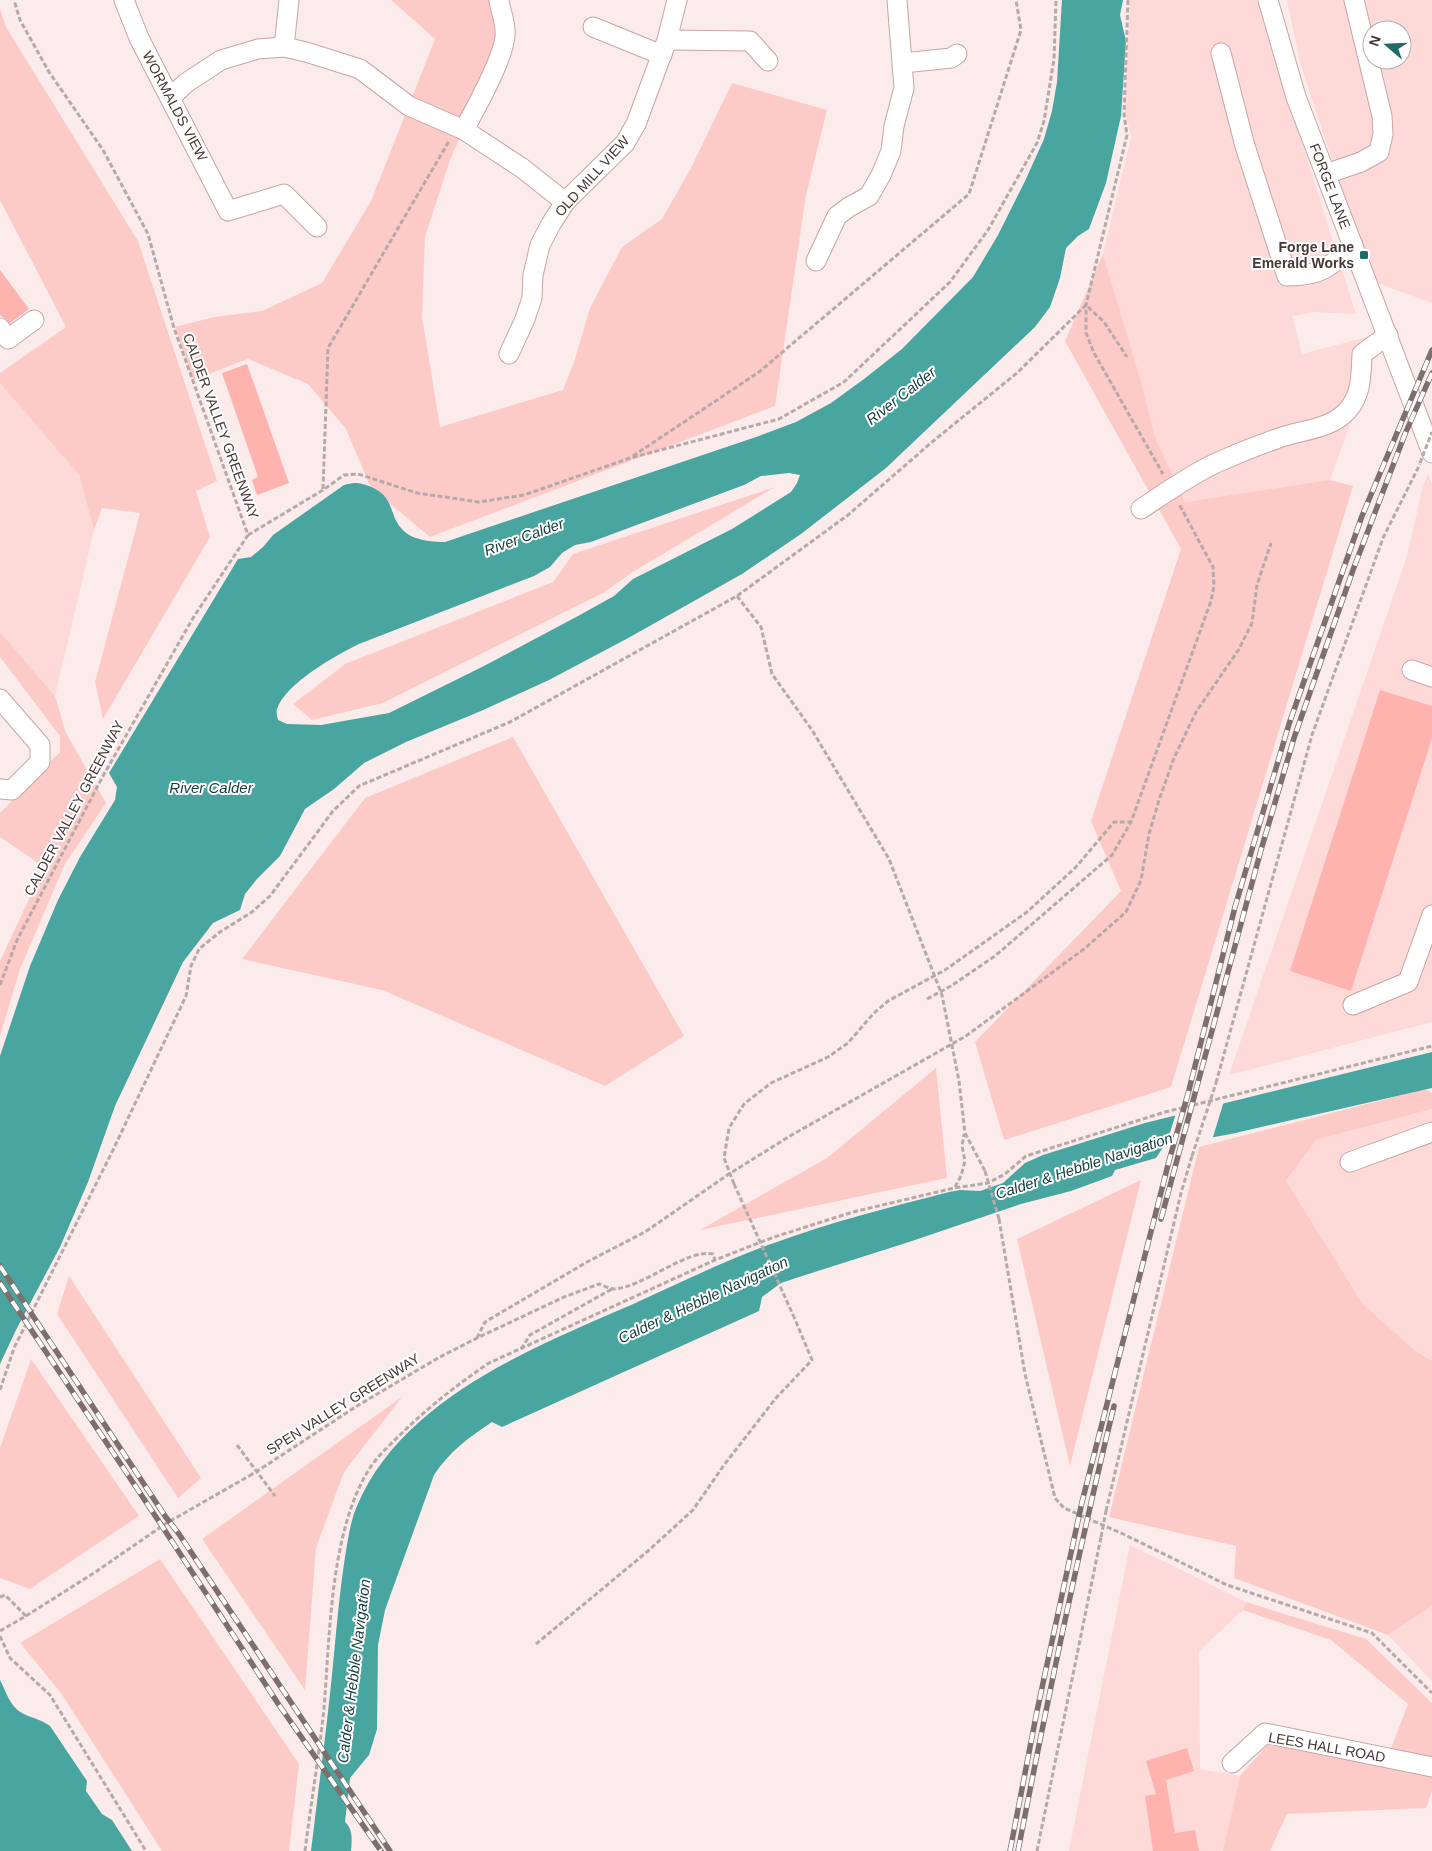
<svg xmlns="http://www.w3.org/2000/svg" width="1432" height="1851" font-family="Helvetica,sans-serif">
<rect width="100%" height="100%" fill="#fbeceb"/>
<g fill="#fdd9d7" fill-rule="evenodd">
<polygon points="1130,0 1257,0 1356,314 1314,312 1292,316 1302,354 1367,337 1375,354 1330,480 1185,502 1155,437 1141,381 1103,254 1131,137 1125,112"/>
<path d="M1287,0H1432V303L1372,281L1301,66ZM1372,30H1402V60H1372Z"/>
<polygon points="0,383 79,475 94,530 55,696 0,632"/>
<polygon points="1428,473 1432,484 1432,1022 1229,1075 1407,556 1422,490"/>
<polygon points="1432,1109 1432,1361 1414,1350 1363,1304 1286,1181 1316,1140"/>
<polygon points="1130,1545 1246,1602 1243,1610 1199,1651 1200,1769 1240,1776 1223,1851 1069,1851"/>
<polygon points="1432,1606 1432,1681 1388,1635"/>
</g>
<g fill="#fccbc8">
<polygon points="391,0 499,0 506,32 450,160 425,237 422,317 440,427 563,390 574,362 590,308 622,247 662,219 691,168 732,83 827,110 806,195 775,406 430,537 371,488 346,429 308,384 248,359 193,380 175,327 214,317 262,311 322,283 371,201 435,39"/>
<polygon points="0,9 6,27 138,241 217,481 196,491 210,537 103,719 95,682 140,513 102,508 94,530 79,475 0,383 0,373 66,327 0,200"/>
<polygon points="1103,254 1141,381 1155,437 1185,502 1330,480 1353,486 1171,1087 1004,1140 975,1042 1121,891 1091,821 1181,549 1065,341"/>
<polygon points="775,487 633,572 603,593 383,703 312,720 293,704 345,664 553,582 573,554"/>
<polygon points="0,632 55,696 66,733 106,803 65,864 20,969 0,1036 0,961 44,867 0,837 0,813 60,752 60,736 0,657"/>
<polygon points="513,737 684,1036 605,1086 382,990 242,959 365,798"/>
<polygon points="936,1068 947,1178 700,1230 827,1158"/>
<polygon points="1425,1089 1432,1093 1432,1109 1316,1140 1286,1181 1363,1304 1414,1350 1432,1361 1432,1606 1388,1635 1234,1578 1236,1546 1109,1517 1199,1147"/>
<polygon points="1141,1180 1070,1466 1017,1239"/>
<polygon points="69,1276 201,1478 178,1498 57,1314"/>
<polygon points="31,1359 139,1516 30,1589 0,1578 0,1448"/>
<polygon points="402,1397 344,1472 316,1548 305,1690 202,1539"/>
<polygon points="160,1559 299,1764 289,1851 162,1851 61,1693 20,1643"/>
<polygon points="1246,1602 1366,1639 1432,1703 1432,1759 1390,1751 1408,1704 1331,1640 1243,1610"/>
<polygon points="1269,1743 1432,1777 1432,1791 1426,1808 1287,1814 1270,1851 1223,1851 1240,1776"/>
</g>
<g fill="#48a5a0" fill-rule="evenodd">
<path d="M1062,0H1123L1120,15L1126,41L1121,116L1106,183L1089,229L1078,236L1066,248L1060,278L1050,307L1035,327L886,468L801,534L742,574L630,637L549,680L481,711L406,742L364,763L334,789L305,809L280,856L257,879L245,894L240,910L213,923L183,962L115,1106L88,1182L60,1247L16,1330L0,1364V1056L30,966L58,900L80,857L115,800L117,787L109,773L238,559L251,557L263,547L273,535L344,485C347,484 352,483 355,483C365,483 381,490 386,498C393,508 393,520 402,529C411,540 431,542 445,542L759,436L796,422L831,403L864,379L902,349L973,277L998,235L1025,181L1044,139L1052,111L1057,82ZM789,473L800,475L797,483L791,492L732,529L633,579L614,596L578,616L482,667L389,713L321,725L287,724L278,720C277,716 276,712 277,709C285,684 336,655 359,644L534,576L550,567L562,553L575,545L591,542L744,485L761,476Z"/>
<path d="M1432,1052V1088L1231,1134L1164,1146L1156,1158L1115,1170L1112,1176L1071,1191L1021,1204L909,1242L799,1277L781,1283L762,1297L759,1311L502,1427L492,1422C469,1437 449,1452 434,1475L385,1610L378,1645L377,1729L369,1755L350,1778L345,1822C353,1829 352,1840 351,1851H311C318,1792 326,1734 332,1675C336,1635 339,1596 345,1557C348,1540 350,1522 357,1506C402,1399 532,1348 631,1305C678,1284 725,1260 774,1243C831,1222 891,1207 949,1192L960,1190L980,1191L1003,1183L1025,1163L1043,1155L1145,1123Z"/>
<path d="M0,1680C6,1691 10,1707 22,1713C31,1718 41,1719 50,1726L87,1781L86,1791L102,1814L112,1820L132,1851H0Z"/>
</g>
<polygon fill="#fbeceb" points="1224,1101 1212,1140 1165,1149 1176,1113"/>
<g fill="#feb3af">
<polygon points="0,270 29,309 10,323 0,315"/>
<polygon points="247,364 289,483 257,495 252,480 258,477 222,373"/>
<polygon points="1380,690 1432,706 1432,738 1351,991 1290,971"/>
<polygon points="1187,1748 1194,1771 1166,1780 1175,1833 1195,1830 1199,1851 1153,1851 1145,1796 1156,1794 1146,1761"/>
</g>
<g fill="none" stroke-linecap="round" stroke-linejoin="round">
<g stroke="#c7a5a3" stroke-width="21">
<g id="minor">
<polyline points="124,0 139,38 228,211 284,194 317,227"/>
<polyline points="1268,0 1296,97 1432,453"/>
<polyline points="593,27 662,55"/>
<polyline points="667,40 750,41 768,61"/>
<polyline points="284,47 289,0"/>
<path d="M1221,53L1245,146L1287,276C1321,276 1329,268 1353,245"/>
<polyline points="903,63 951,58 957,54"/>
<polyline points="171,97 186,83 221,60 258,49 284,47 306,52 360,69 409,106 464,130 522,168 565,202"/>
<path d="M464,130C475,109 508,52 505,30C505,20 500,10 499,0"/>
<polyline points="1326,174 1361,162 1379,152 1383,134 1382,116 1354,0"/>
<polyline points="816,261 837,216 849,207 869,196 881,175 891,151 894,126 904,88 897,0"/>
<polyline points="0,328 8,339 34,320"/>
<polyline points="509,354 525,319 532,298 533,275 540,245 551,224 565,202 625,143 636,124 667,40 677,0"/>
<path d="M1141,509C1165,493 1190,475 1216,463C1236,454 1256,446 1276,439C1299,430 1330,430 1347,411C1362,395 1361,374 1362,354L1388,335"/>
<polyline points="1412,670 1432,677"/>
<polyline points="0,699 40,745 40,762 12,790 0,789"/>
<polyline points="1353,1005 1408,982 1432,915"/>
<polyline points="1350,1162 1432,1132"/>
<polyline points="1232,1763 1265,1733 1432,1767"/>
</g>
</g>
<g stroke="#b7a9a8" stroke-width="3" stroke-dasharray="5 2.5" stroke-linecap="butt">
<polyline points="1128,0 1124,114 1127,135 1086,305 1086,333 1094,353 1163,474"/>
<polyline points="633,456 759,372 969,194 1021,30 1016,0"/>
<polyline points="323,489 328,348 449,141"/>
<polyline points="248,535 323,490 344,475 358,474 417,493 479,502 524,495 630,458 779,419 844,382 950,282 988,230 1037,143 1044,121 1054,59 1056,0"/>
<polyline points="737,596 761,627 772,674 812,730 889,859 942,995 959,1081 965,1133 985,1171"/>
<polyline points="0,985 17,940 103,776 193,618 248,535 174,328 148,234 103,150 49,72 20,20 14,0"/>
<polyline points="927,999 951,986 995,956 1112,855 1131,822 1211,601 1214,586 1213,567 1179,504"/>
<polyline points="1216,1083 1312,735 1383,538 1420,464"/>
<polyline points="734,1184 724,1158 729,1128 744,1104 771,1083 828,1057 848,1043 873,1014 888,1001 945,970 1027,912 1076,867 1114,822 1131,822"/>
<polyline points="955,1187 961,1176 965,1161 962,1146 964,1134"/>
<polyline points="999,1219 1025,1374 1055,1498 1064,1508 1121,1533 1227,1585 1372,1633 1432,1693"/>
<polyline points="477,1338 485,1322 587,1262 645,1232 729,1174 790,1136 966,1036 1084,949 1126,912 1141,880 1149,834 1159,800 1174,758 1196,712 1239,649 1252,623 1257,585 1271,543"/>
<polyline points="521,1349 530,1335 612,1289"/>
<polyline points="0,1390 14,1348 113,1150 186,996 191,966 199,949 220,932 252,912 270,896 333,811 359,786 510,722 737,596 848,515 932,442 1017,373 1086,305 1104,322 1127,357"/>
<polyline points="237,1445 275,1496"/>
<path d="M262,1468L357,1406L438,1358L477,1338L564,1297L599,1284C603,1285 609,1289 614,1289C642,1288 688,1248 713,1254L715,1260"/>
<polyline points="1106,1511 1181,1193 1192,1156"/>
<polyline points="0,1597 5,1595 26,1616"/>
<polyline points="0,1631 26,1616 97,1571 165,1524 249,1476"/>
<polyline points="0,1636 10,1658 50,1695 146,1851"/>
<polyline points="536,1644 648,1551 693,1510 724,1465 776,1398 812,1360 794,1317"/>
<path d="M305,1851C311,1803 319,1756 324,1708C330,1635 330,1534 368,1471C377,1456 391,1444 403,1432C430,1406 458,1384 489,1363L715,1260L774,1237L853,1212L954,1188L988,1183L1005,1174L1026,1156L1165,1112L1432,1046"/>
<polyline points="1037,1851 1101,1537"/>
</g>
<use href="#minor" stroke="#fff" stroke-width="19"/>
<g stroke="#7d6f6e" stroke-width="5.5">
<g id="rail">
<polyline points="1161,1219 1261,850 1294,738 1353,570 1405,434 1432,373"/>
<polyline points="0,1266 165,1516 179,1534 390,1851"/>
<polyline points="0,1283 158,1520 279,1705 381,1851"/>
<polyline points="1010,1851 1037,1711 1082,1502 1169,1161 1189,1090 1235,907 1289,724 1362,516 1432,350"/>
<path d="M1018,1851C1047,1702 1078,1553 1114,1406"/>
</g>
</g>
<use href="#rail" stroke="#fff" stroke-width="4" stroke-dasharray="11" stroke-linecap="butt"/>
<g stroke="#b7a9a8" stroke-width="3" stroke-dasharray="5 2.5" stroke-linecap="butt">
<polyline points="1420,463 1432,432"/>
<polyline points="1192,1156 1216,1083"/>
<polyline points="985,1171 999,1219"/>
<polyline points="734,1184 794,1317"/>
<polyline points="249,1476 262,1468"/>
<polyline points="1101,1537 1106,1511"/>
</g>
</g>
<rect fill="#1f6b67" stroke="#fff" stroke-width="2" x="1359" y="250" width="10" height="10" rx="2.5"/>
<g text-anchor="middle" stroke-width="4" stroke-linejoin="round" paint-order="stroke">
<g font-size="14" fill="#453736" stroke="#fff">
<text transform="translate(175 106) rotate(62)" y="5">WORMALDS VIEW</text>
<text transform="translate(592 176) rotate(-48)" y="5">OLD MILL VIEW</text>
<text transform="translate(1330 186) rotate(69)" y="5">FORGE LANE</text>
<text transform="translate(221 426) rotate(70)" y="5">CALDER VALLEY GREENWAY</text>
<text transform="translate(74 808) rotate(-62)" y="5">CALDER VALLEY GREENWAY</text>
<text transform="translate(343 1404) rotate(-32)" y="5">SPEN VALLEY GREENWAY</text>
<text transform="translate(1327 1747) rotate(10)" y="5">LEES HALL ROAD</text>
</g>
<g font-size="14" font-weight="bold" fill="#453736" stroke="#fff" text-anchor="end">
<text x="1354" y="252">Forge Lane<tspan x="1354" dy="16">Emerald Works</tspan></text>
</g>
<g font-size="15" font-style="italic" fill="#16413f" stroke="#fff">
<text transform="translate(901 396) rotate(-38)" y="5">River Calder</text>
<text transform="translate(524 537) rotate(-20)" y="5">River Calder</text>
<text x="211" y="793">River Calder</text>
<text transform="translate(1084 1166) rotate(-18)" y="5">Calder &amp; Hebble Navigation</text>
<text transform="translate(703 1300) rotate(-25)" y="5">Calder &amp; Hebble Navigation</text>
<text transform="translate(354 1671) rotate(-83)" y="5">Calder &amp; Hebble Navigation</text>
</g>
</g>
<g transform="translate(1387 45) rotate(289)"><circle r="24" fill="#ffffff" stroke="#b5afaf"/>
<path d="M0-4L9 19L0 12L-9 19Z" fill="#1f6b67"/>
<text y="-8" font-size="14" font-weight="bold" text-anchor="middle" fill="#453736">N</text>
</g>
</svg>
